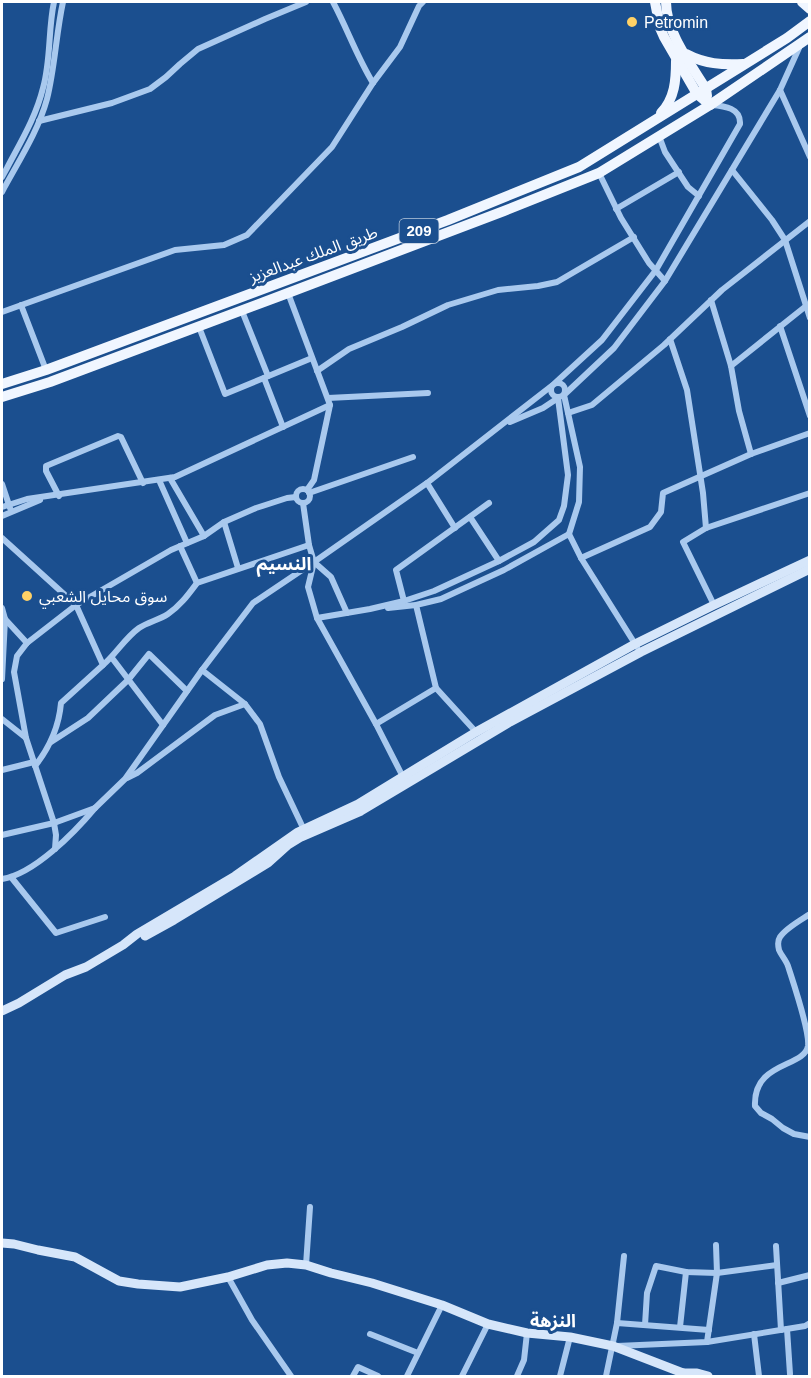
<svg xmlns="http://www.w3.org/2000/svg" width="811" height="1378" font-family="Arial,'Noto Sans Arabic',sans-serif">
<rect width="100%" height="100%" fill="#1b4f8f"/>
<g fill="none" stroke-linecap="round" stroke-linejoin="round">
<g stroke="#a9c9ee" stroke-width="6">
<path d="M333,2C347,28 357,57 373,83"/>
<polyline points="780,90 810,157"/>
<polyline points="39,121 112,103 150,89 166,77 180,64 198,49 265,19 306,2"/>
<polyline points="659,136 665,152 688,187 699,196"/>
<polyline points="732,170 772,220 785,240 810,318"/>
<polyline points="599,173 621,218 649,263 665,281"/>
<path d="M2,177L7,168C20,143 36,117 43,88C51,60 48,30 54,2"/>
<path d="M2,192C18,162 38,132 47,99C55,67 56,34 63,2"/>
<polyline points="616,209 679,172"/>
<polyline points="288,293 330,405 314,480 307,490"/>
<polyline points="711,300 731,366 739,411 751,454"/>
<polyline points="21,305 46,370"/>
<polyline points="242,311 268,376"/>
<polyline points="2,312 175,250 224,245 247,235 332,147 373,83 400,47 419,6 423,2"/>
<polyline points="780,326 810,416"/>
<polyline points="199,327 225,394 312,358"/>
<polyline points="670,339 687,390 703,493 706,528"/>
<polyline points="731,366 806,306"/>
<polyline points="317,371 349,349 402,327 448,305 498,290 538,286 557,282 634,237"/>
<polyline points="264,378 283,427"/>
<circle cx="558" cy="390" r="7"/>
<polyline points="328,398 428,393"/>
<polyline points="568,413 592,405 664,345 722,290 810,221"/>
<polyline points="170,478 204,536"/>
<polyline points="159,480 187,543"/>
<polyline points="427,483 455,528"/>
<polyline points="2,484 10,508"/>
<circle cx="303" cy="496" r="7"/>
<polyline points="309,493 413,457"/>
<polyline points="59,496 46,471 46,466 118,436 121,437 143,483"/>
<polyline points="303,503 309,545 314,562 308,587 317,618 376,724 403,777"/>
<polyline points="2,507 27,499 175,477 330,405"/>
<polyline points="2,516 40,500"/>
<polyline points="470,517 499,561"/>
<polyline points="224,522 238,568"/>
<polyline points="569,534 579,502 580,467 564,395 614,348 665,281 780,90 799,48"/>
<path d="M2,538L76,605L103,665L61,703C59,726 50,747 35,766"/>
<polyline points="180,546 197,583 309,545"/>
<polyline points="581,558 650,527 661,512 663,493 751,454 810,433"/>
<polyline points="314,562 331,577 347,613"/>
<polyline points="404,601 396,570 489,503"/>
<polyline points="714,605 683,542 706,528 810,493"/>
<polyline points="2,608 5,619 27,643"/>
<polyline points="388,608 416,605 441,599 504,570 569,534 581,558 637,647"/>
<polyline points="317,618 370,609 404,601 434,591 499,561 534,542 559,520 564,506 568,475 558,398 543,408 510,422"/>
<polyline points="112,658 163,725"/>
<path d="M103,665C116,654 125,638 139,628C148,622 159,620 168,614C180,606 188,595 197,583"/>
<polyline points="202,670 245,704 260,724 279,777 305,832"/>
<polyline points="2,679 5,619"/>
<polyline points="436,688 476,732"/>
<polyline points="2,719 26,738 14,672 17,656 27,643 76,605 171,550 204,536 224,522 256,508 287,498 296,497"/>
<polyline points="376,724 436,688 416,605"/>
<polyline points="26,738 54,823 56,835 55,849"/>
<polyline points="51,742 88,718 128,680 149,654 187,691"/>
<polyline points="2,770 34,762"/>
<polyline points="127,778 137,773 215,715 245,704"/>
<path d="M2,835L54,823L95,808L125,779L202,670L253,603L314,562L427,483L554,384L602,340L656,270L740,124C741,108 725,106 711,105"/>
<polyline points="11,877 56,933 105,917"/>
<path d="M2,879C34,874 74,833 95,808"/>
<path d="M810,914C801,920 786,928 780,937C778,940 778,946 779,950C781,955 786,960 788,966C793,982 810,1031 808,1046C804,1068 753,1061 755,1106L761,1113L772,1119L783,1128L794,1134L810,1137"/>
<polyline points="776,1246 781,1330"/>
<polyline points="306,1265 310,1207"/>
<polyline points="228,1277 252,1320 291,1376"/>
<polyline points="778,1283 810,1275"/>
<polyline points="617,1323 709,1330"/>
<polyline points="645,1325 647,1293 656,1266 686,1272 717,1273 777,1265"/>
<polyline points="680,1327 686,1272"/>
<polyline points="787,1329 790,1374"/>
<polyline points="370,1334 418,1353"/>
<polyline points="754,1334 759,1376"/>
<polyline points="707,1342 717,1273 716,1245"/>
<polyline points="617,1346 707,1342 805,1326 810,1323"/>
<polyline points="353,1376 358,1367 378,1376"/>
<polyline points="407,1376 442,1305"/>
<polyline points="462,1376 488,1324"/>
<polyline points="517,1376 524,1360 527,1333"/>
<polyline points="560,1376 570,1337"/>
<polyline points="606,1376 617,1323 624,1256"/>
</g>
<g stroke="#d6e6fa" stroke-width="9">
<polyline points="145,936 174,920 268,863 288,845 301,837 361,811 510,722 641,652 810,569"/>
<polyline points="2,1011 19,1003 65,975 86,967 123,945 137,934 235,876 298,832 358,804 476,732 635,644 714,605 810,560"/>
<polyline points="2,1243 14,1244 38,1250 75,1257 119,1281 138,1284 180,1287 228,1277 267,1265 287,1263 306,1265 331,1273 372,1283 442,1305 488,1324 527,1333 570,1337 613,1346 683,1373 687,1376"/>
<polyline points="683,1373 697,1373 708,1376"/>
</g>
<g stroke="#f0f6ff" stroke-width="10">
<polyline points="655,2 660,28 664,37 697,94 710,105"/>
<path d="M666,2C666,32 690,63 706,89L707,96"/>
<polyline points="802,2 810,9"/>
<path d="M686,54C705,64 722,65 743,64"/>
<path d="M661,113C675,98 676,80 676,61"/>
<polyline points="2,384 46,370 448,220 579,167 787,38 810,21"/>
<polyline points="2,397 50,382 288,293 504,211 599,173 710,105 810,37"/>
</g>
</g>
<g fill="#ffd166" stroke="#1b4f8f" stroke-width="2">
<circle cx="632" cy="22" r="6"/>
<circle cx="27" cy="596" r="6"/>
</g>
<g text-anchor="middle" stroke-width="6" stroke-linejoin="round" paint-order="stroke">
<rect fill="#1b4f8f" stroke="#bbcadd" stroke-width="1.5" x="399.5" y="219" width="39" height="24" rx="4.5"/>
<g font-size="15" font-weight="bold" fill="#fff">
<text x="419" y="236">209</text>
</g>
<g font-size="16" fill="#fff" stroke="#1b4f8f" text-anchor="start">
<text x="644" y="28">Petromin</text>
<text x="39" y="602">سوق محايل الشعبي</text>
</g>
<g font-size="16" fill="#fff" stroke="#1b4f8f">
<text transform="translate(313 254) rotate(-20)" y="6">طريق الملك عبدالعزيز</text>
</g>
<g font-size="18" font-weight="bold" fill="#fff" stroke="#1b4f8f">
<text x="284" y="570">النسيم</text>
<text x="553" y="1327">النزهة</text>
</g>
</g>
<rect width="811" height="1378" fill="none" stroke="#ffffff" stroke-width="6"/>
</svg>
